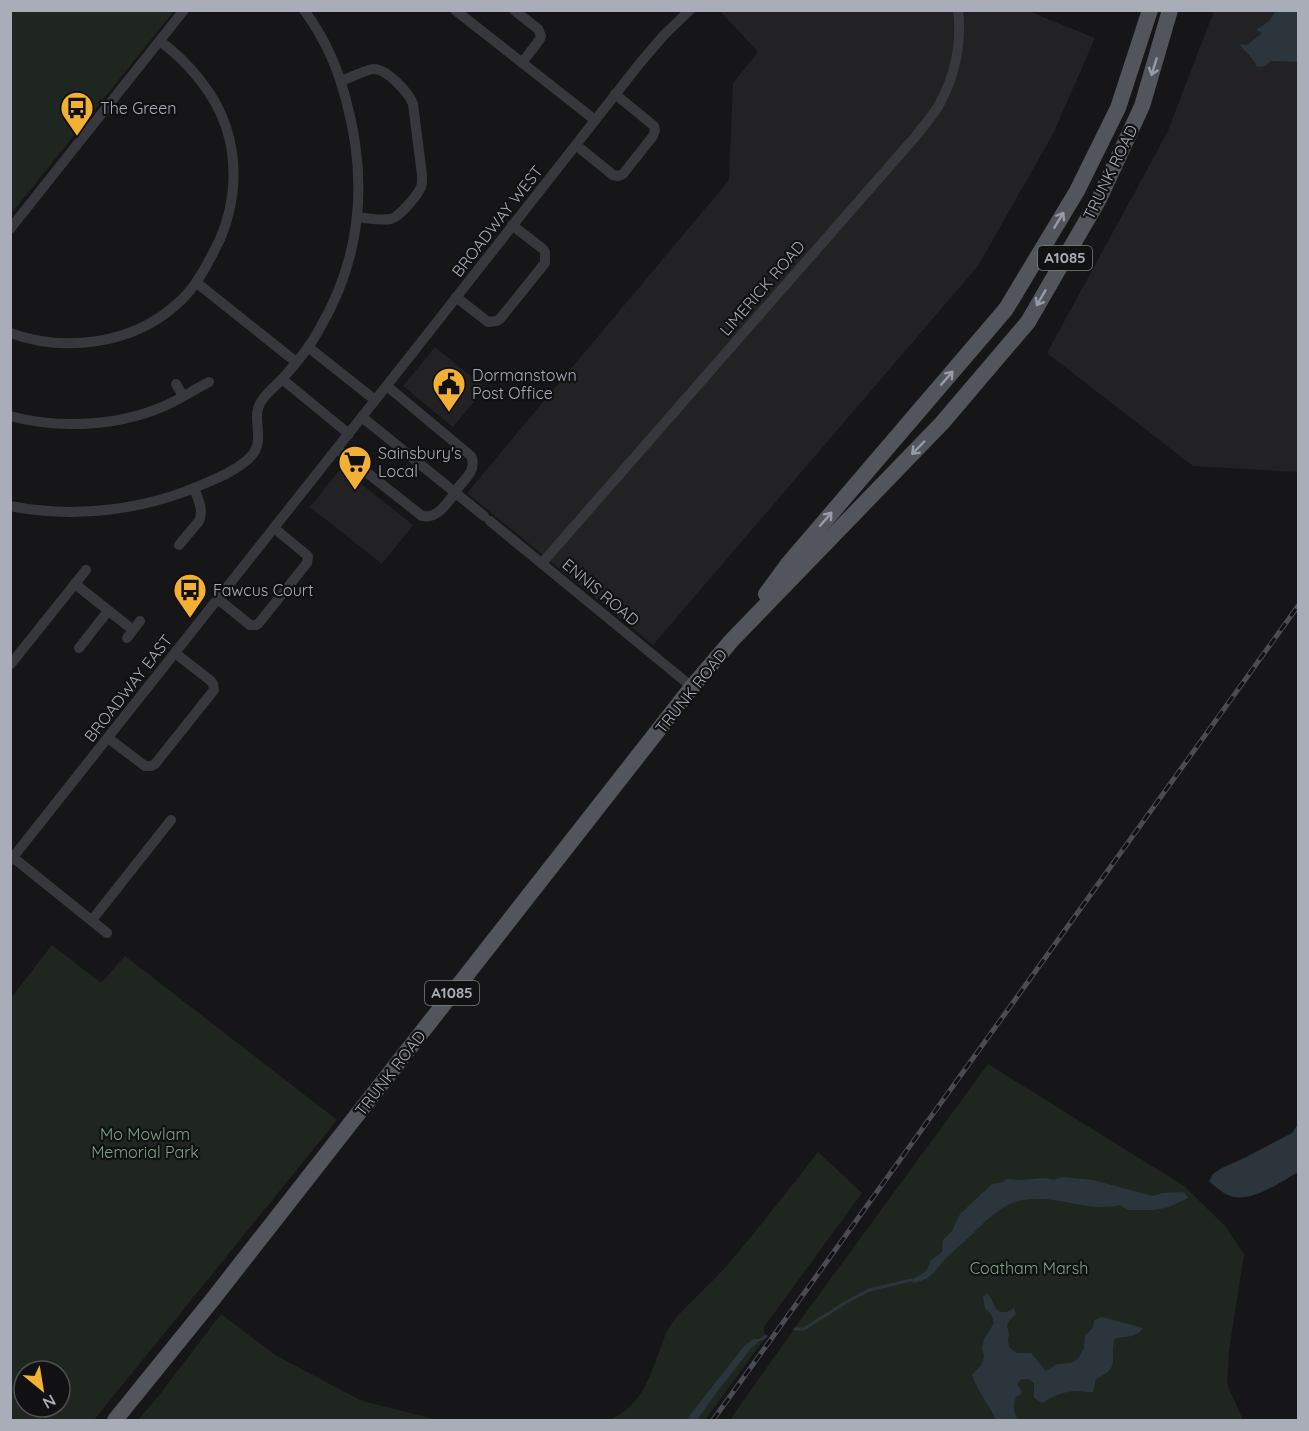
<svg xmlns="http://www.w3.org/2000/svg" width="1309" height="1431" font-family="Quicksand,sans-serif">
<rect width="100%" height="100%" fill="#161618"/>
<g fill="#222225">
<polygon points="720,11 1028,11 1095,38 1053,134 978,266 653,645 467,493 729,180 733,83 758,52"/>
<polygon points="1214,11 1298,11 1298,472 1193,466 1047,353 1167,133"/>
<polygon points="435,347 485,388 453,427 403,386"/>
<polygon points="341,468 413,525 382,564 310,507"/>
</g>
<g fill="#1e261f" fill-rule="evenodd">
<polygon points="11,10 174,11 11,214 10,11"/>
<path d="M52,945L101,983L125,956L337,1120L94,1420H11V998ZM24,1371H60V1407H24Z"/>
<polygon points="988,1064 1184,1186 1225,1226 1244,1254 1229,1351 1227,1384 1243,1420 730,1420 796,1326"/>
<path d="M818,1152L862,1193L764,1327L765,1338L705,1420H610C640,1406 648,1382 659,1352C662,1345 664,1337 667,1331C680,1309 706,1289 723,1270C756,1232 787,1192 818,1152Z"/>
<polygon points="221,1314 275,1355 362,1401 438,1420 138,1420 160,1394"/>
</g>
<g fill="#2c353c">
<path d="M1276,11H1298V62L1271,61L1265,66L1257,67C1253,57 1246,53 1239,44L1247,45L1262,33L1256,30L1269,21Z"/>
<path d="M1298,1124V1172C1281,1182 1248,1205 1228,1195C1221,1192 1215,1186 1209,1181L1213,1174L1220,1169L1246,1157L1292,1133Z"/>
<path d="M1062,1177L1093,1180L1153,1196L1162,1193L1184,1192L1188,1198L1169,1207L1154,1210H1128L1120,1205C1085,1214 1045,1188 1010,1204C993,1212 980,1227 967,1239C960,1246 953,1251 946,1258C941,1263 937,1270 931,1275C927,1279 920,1281 914,1283L911,1280C921,1274 928,1274 930,1261L942,1252L943,1240L952,1231L960,1214L992,1184L1003,1182L1006,1179L1019,1180L1045,1178L1054,1180Z"/>
<path d="M987,1293C994,1300 992,1306 1000,1312H1007L1014,1308L1016,1314L1009,1321L1007,1326L1009,1334L1008,1341L1009,1347L1016,1353H1031L1046,1371L1057,1364L1071,1363L1078,1359L1084,1348L1085,1335C1091,1331 1094,1327 1094,1320L1102,1317L1143,1328C1136,1339 1126,1335 1115,1339C1108,1358 1123,1367 1096,1379L1093,1392C1087,1393 1083,1391 1077,1391C1064,1391 1053,1396 1042,1403L1034,1398V1383L1028,1379H1021L1017,1384L1021,1390V1394L1016,1397C1013,1406 1013,1413 1018,1420H996C989,1404 977,1391 972,1375L981,1365L984,1357L982,1348L984,1339L994,1323L991,1314L985,1308L983,1297Z"/>
<polygon points="754,1339 762,1339 752,1347 716,1393 697,1420 686,1420 745,1345"/>
</g>
<g fill="none" stroke-linecap="round" stroke-linejoin="round">
<g stroke="#2c353c" stroke-width="3">
<polyline points="795,1329 804,1329 843,1304 869,1290 911,1280"/>
<polyline points="762,1339 766,1336"/>
</g>
<g stroke="#37383d" stroke-width="10">
<polyline points="455,10 595,120"/>
<polyline points="514,10 538,29 541,36 540,39 522,63"/>
<path d="M341,81C348,79 367,69 374,69C387,69 409,93 413,104L422,175C422,180 423,184 420,189C416,197 399,217 391,219C381,221 367,218 357,217"/>
<polyline points="576,145 613,175 618,176 623,174 653,136 655,130 654,126 615,94"/>
<polyline points="10,229 184,10"/>
<polyline points="197,283 296,362"/>
<polyline points="456,297 488,322 497,321 500,319 545,263 545,252 543,249 512,225"/>
<path d="M10,333C66,353 134,344 178,303C193,290 203,273 212,255C234,217 240,169 226,127C215,93 188,62 160,41"/>
<polyline points="308,347 375,400"/>
<polyline points="282,379 349,434"/>
<polyline points="176,384 183,396"/>
<path d="M387,386L471,456C478,470 463,481 454,492"/>
<path d="M10,416C62,430 125,426 173,402C185,396 197,388 209,382"/>
<polyline points="362,417 484,516"/>
<path d="M337,449L422,516C438,519 446,504 455,493"/>
<path d="M10,506C76,519 146,510 206,483C220,477 234,471 246,461C271,442 247,418 263,399C268,391 276,386 282,379C296,364 310,347 320,328C362,256 368,180 346,100C338,68 324,37 304,10"/>
<polyline points="490,521 692,687"/>
<path d="M179,545L199,521C204,510 198,499 194,488"/>
<path d="M542,563L915,137C923,126 934,115 940,103C955,75 962,42 958,10"/>
<polyline points="75,584 133,630"/>
<polyline points="218,599 250,625 256,625 259,623 307,563 308,556 274,528"/>
<polyline points="127,638 140,621"/>
<polyline points="79,648 108,611"/>
<polyline points="10,665 86,570"/>
<polyline points="108,738 145,766 151,766 155,764 214,690 213,684 211,681 175,653"/>
<polyline points="10,855 107,933"/>
<polyline points="10,861 422,341 640,63 664,35 690,10"/>
<polyline points="92,920 171,820"/>
</g>
<g stroke="#53555c" stroke-width="16">
<polyline points="766,594 788,564 1006,309 1077,191 1118,108 1150,10"/>
<polyline points="115,1420 213,1299 692,687 732,640 942,423 1028,322 1099,199 1142,106 1170,10"/>
</g>
<g stroke="#4a4c52" stroke-width="5">
<polyline id="rail" points="713,1420 1298,606"/>
</g>
<use href="#rail" stroke="#111113" stroke-width="3" stroke-dasharray="9" stroke-linecap="butt"/>
</g>
<defs><path id="oneway-shaft" d="M-6 0H5M1.5-3L5.5 0L1.5 3" fill="none" stroke-width="1.6" stroke-linecap="round" stroke-linejoin="round" transform="scale(1.5)"/></defs>
<g stroke="#979ba6">
<use href="#oneway-shaft" transform="translate(1154 67) rotate(107)"/>
<use href="#oneway-shaft" transform="translate(1059 220) rotate(-59)"/>
<use href="#oneway-shaft" transform="translate(1041 298) rotate(120)"/>
<use href="#oneway-shaft" transform="translate(947 378) rotate(-49)"/>
<use href="#oneway-shaft" transform="translate(918 448) rotate(134)"/>
<use href="#oneway-shaft" transform="translate(826 519) rotate(-49)"/>
</g>
<defs>
<g id="bus-pin" transform="scale(1.725)"><path d="M0 17L-7.5 6A9.5 9.5 0 1 1 7.5 6Z" fill="#f2b134" stroke="#111113"/><path d="M-5-6H5V4H4V6H2V4H-2V6H-4V4H-5ZM-3.5-4V0h7V-4ZM-3.5 1.2v1.5H-2V1.2ZM2 1.2v1.5H3.5V1.2Z" fill="#111"/></g>
<g id="civic-pin" transform="scale(1.725)"><path d="M0 17L-7.5 6A9.5 9.5 0 1 1 7.5 6Z" fill="#f2b134" stroke="#111113"/><path d="M-.6-6.5H3V-4.5H.6V-3L4-1V1h2V6H-6V1h2V-1L-.6-3ZM-1.2 2.5V6h2.4V2.5Z" fill="#111"/></g>
<g id="supermarket-pin" transform="scale(1.725)"><path d="M0 17L-7.5 6A9.5 9.5 0 1 1 7.5 6Z" fill="#f2b134" stroke="#111113"/><path d="M-6-5.5h2.5l.6 2H6L4.5 2H-2.5L-4.4-4H-6ZM-1.5 3.2a1.3 1.3 0 1 0 .1 0ZM3 3.2a1.3 1.3 0 1 0 .1 0Z" fill="#111"/></g>
</defs>
<g fill-rule="evenodd">
<use href="#bus-pin" x="77" y="108"/>
<use href="#civic-pin" x="449" y="384"/>
<use href="#supermarket-pin" x="355" y="462"/>
<use href="#bus-pin" x="190" y="590"/>
</g>
<g text-anchor="middle" stroke-width="4.5" stroke-linejoin="round" paint-order="stroke">
<g fill="#111113" stroke="#7b7e86" stroke-width="1.5">
<rect x="1038" y="246" width="54" height="24" rx="4.5"/>
<rect x="425" y="981" width="54" height="24" rx="4.5"/>
</g>
<g font-size="15" font-weight="bold" fill="#a8adb8">
<text x="1065" y="263">A1085</text>
<text x="452" y="998">A1085</text>
</g>
<g font-size="16" fill="#a8adb8" stroke="#111113" text-anchor="start">
<text x="100" y="114">The Green</text>
<text x="472" y="381">Dormanstown<tspan x="472" dy="18">Post Office</tspan></text>
<text x="378" y="459">Sainsbury's<tspan x="378" dy="18">Local</tspan></text>
<text x="213" y="596">Fawcus Court</text>
</g>
<g font-size="16" fill="#a8adb8" stroke="#111113">
<text transform="translate(1110 172) rotate(-64)" y="6">TRUNK ROAD</text>
<text transform="translate(497 221) rotate(-52)" y="6">BROADWAY WEST</text>
<text transform="translate(762 288) rotate(-49)" y="6">LIMERICK ROAD</text>
<text transform="translate(601 592) rotate(40)" y="6">ENNIS ROAD</text>
<text transform="translate(128 688) rotate(-52)" y="6">BROADWAY EAST</text>
<text transform="translate(691 691) rotate(-51)" y="6">TRUNK ROAD</text>
<text transform="translate(390 1073) rotate(-52)" y="6">TRUNK ROAD</text>
</g>
<g font-size="16" fill="#7fa381" stroke="#111113">
<text x="145" y="1140">Mo Mowlam<tspan x="145" dy="18">Memorial Park</tspan></text>
<text x="1029" y="1274">Coatham Marsh</text>
</g>
</g>
<rect width="1309" height="1431" fill="none" stroke="#a8adb8" stroke-width="24"/>
<g transform="translate(42 1389) rotate(150)"><circle r="28" fill="#111113" stroke="#4d4f55" stroke-width="1.5"/>
<path d="M0-4.5L10 22L0 15L-10 22Z" fill="#f2b134"/>
<text y="-9" font-size="16" font-weight="bold" text-anchor="middle" fill="#a8adb8">N</text>
</g>
</svg>
